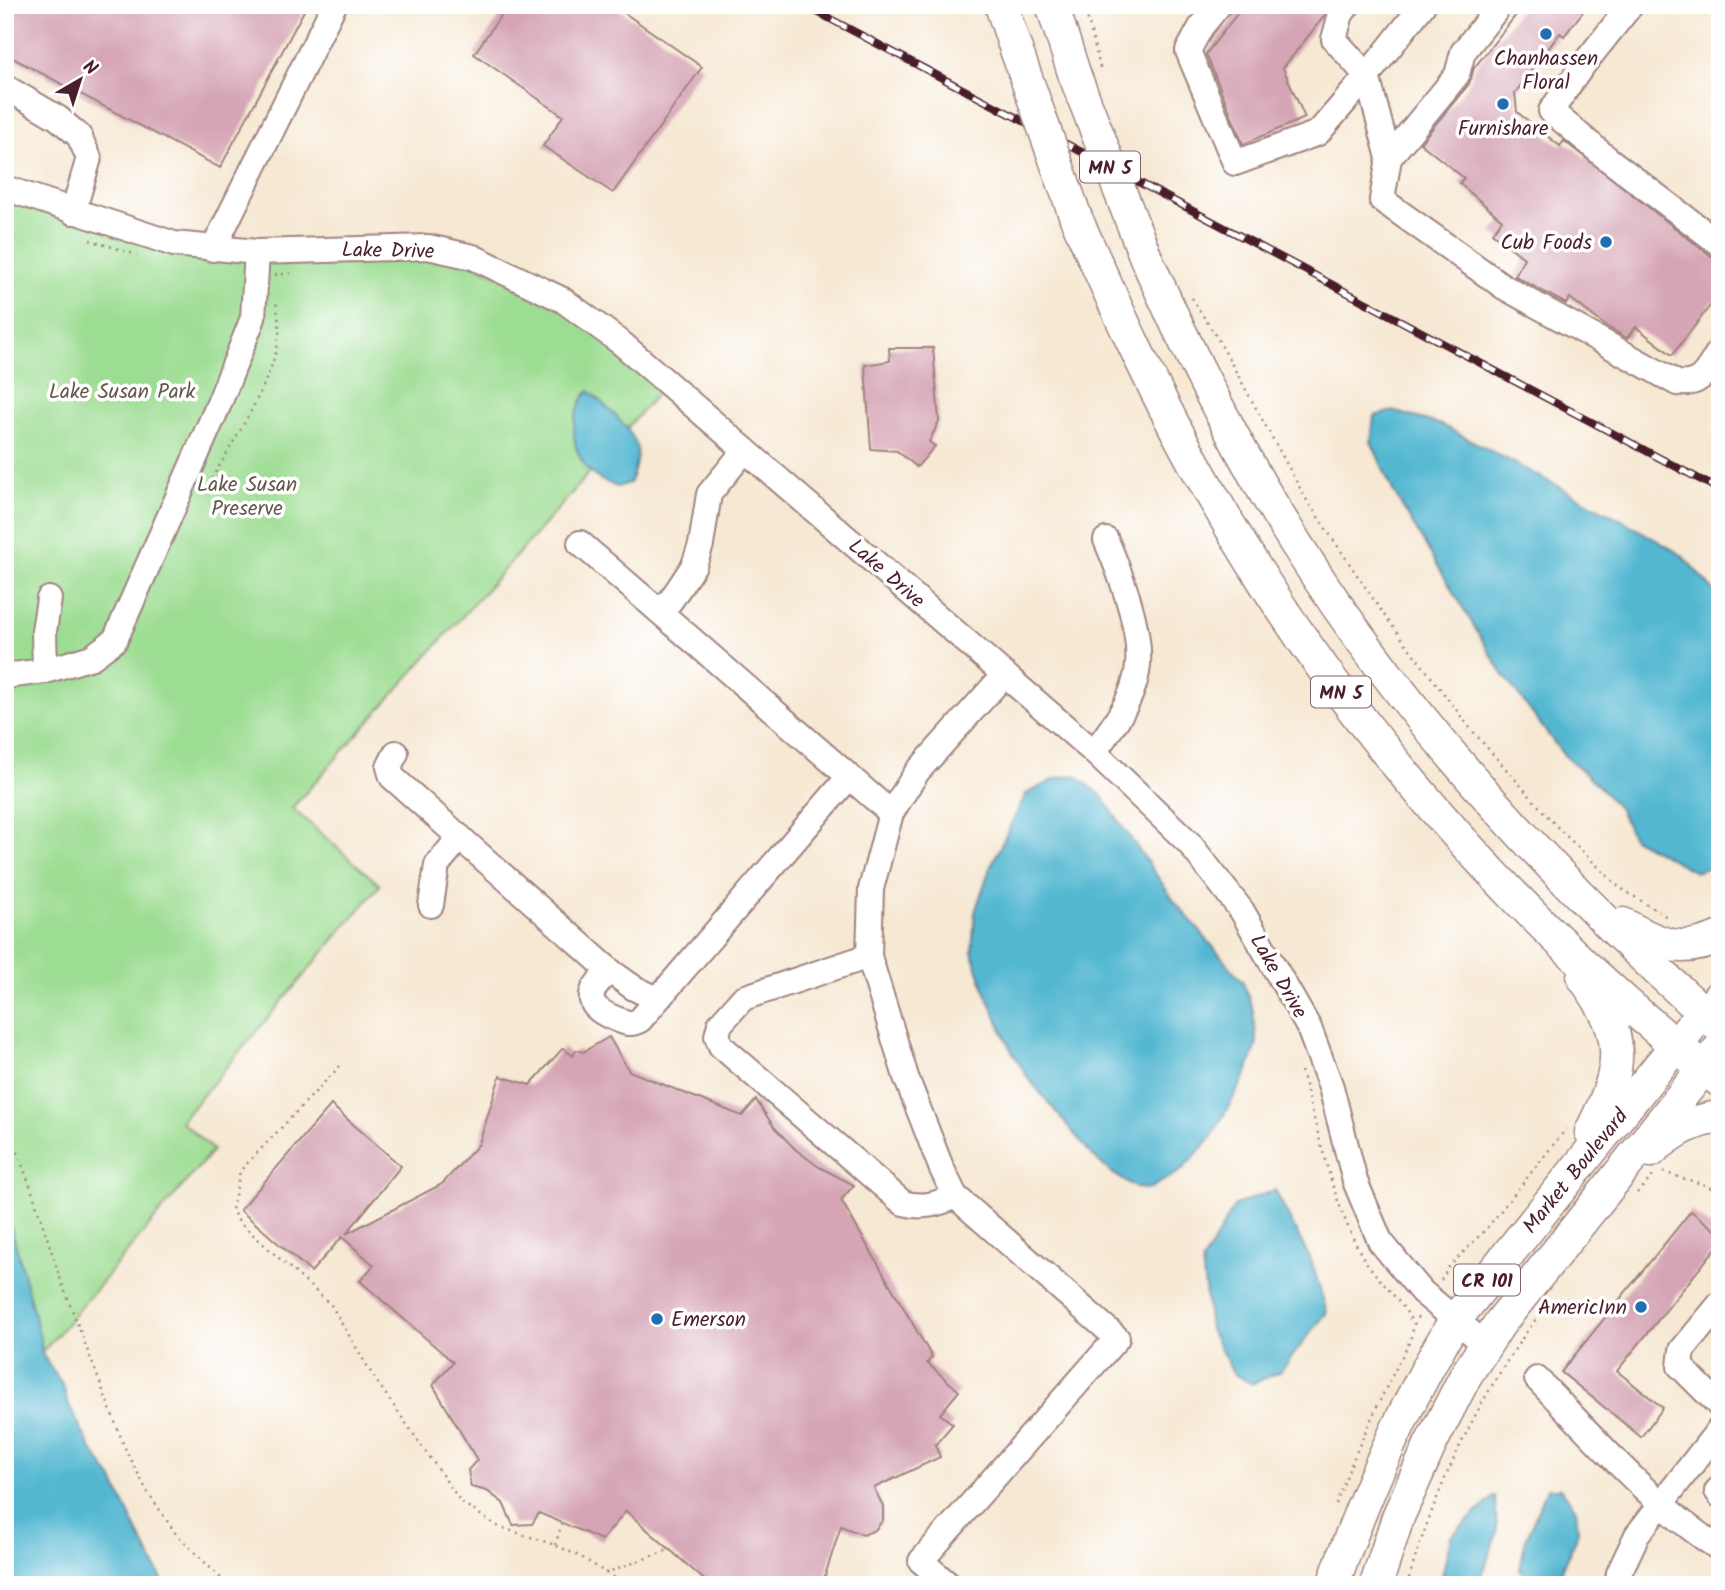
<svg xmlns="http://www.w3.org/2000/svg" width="1725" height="1590" font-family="Kalam,sans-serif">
<rect width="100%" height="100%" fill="#fff"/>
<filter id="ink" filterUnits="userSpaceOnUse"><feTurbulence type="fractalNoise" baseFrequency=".0143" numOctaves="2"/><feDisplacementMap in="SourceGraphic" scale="14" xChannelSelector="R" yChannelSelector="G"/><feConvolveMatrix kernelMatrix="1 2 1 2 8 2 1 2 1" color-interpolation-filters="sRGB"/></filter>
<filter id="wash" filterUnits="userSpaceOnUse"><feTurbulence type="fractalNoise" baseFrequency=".00686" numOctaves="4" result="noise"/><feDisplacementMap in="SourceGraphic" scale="28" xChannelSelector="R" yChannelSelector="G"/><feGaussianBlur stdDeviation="1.57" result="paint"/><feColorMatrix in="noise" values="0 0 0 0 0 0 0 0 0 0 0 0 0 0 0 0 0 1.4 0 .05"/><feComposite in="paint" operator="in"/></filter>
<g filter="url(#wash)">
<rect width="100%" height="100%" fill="#f6e8d3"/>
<polygon fill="#9ddd93" stroke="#747e5f" stroke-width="2" points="5,188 174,244 428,247 563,300 666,383 564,502 292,808 380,885 181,1121 213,1150 41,1354 5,1210"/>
<g fill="#52b7d1" stroke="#4e6b7e" stroke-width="2">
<path d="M589,391C602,403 632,428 636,445C639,458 634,471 630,483L617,487C610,484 602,481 596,477C569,457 567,414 589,391Z"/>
<polygon points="1393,411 1442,425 1620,519 1682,555 1720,598 1720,864 1695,872 1633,838 1619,809 1596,783 1562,753 1502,673 1393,491 1371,441 1374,416"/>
<polygon points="1075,775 1100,794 1175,902 1243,982 1253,1011 1257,1044 1247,1073 1211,1138 1181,1171 1149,1189 1136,1188 1109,1171 1090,1153 1028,1078 1009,1046 985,991 972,952 975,912 990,868 1026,794 1057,778"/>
<polygon points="1275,1190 1312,1263 1327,1312 1280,1372 1252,1384 1234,1374 1210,1330 1202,1263 1235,1205"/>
<polygon points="5,1204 41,1341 42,1354 63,1386 68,1403 90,1447 113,1480 138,1533 165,1585 5,1585"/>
<polygon points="1547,1488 1561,1488 1576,1509 1578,1531 1559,1578 1537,1581 1520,1570 1525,1542"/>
<polygon points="1495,1496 1497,1532 1479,1585 1440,1585 1451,1536"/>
</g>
<g id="blocks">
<g fill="#d5a4b5">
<polygon points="5,5 307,5 220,168 5,54"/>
<polygon points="508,5 613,5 702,67 613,193 543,146 563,116 474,54"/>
<polygon points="1244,5 1329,5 1325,15 1283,68 1305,118 1243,144 1206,54"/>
<polygon points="1524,5 1588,5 1564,36 1560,33 1515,93 1517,112 1560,146 1564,141 1711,256 1720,259 1720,293 1672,355 1636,327 1627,338 1607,327 1570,298 1566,304 1515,276 1524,258 1492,233 1502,220 1459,183 1464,178 1420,143 1469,84 1474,68"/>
<polygon points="889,348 933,348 939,421 929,442 935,446 917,467 897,451 871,449 865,365 890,361"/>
<polygon points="609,1037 629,1071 742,1116 756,1100 774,1127 795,1149 819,1167 854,1185 841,1200 932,1357 927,1363 959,1391 940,1414 953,1424 935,1445 940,1457 874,1488 883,1506 883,1520 875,1530 863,1535 841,1526 822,1585 710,1585 626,1511 602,1540 539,1513 532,1524 513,1525 503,1503 487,1491 471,1487 468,1470 477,1460 433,1385 453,1362 360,1281 374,1265 342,1237 311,1272 240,1210 331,1105 401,1166 346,1234 442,1184 479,1144 500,1076 530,1085 563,1048 573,1056 576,1050 583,1052"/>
<polygon points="1691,1211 1720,1234 1720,1243 1617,1371 1663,1408 1641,1437 1561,1372"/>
</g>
</g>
</g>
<g filter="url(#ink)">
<use href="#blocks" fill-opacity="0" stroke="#a0847f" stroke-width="2"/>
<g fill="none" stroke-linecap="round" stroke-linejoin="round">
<g stroke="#a0847f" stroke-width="28">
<g id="minor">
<polyline points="1219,5 1201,27 1188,51 1235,163 1318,133 1367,76 1423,5"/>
<polyline points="1348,5 1341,14 1334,39 1367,76 1389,158 1457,75 1463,52 1500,5"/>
<polyline points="1631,5 1583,65 1551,111 1608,159 1720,244"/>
<polyline points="5,87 58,118 79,136 89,158 73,212"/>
<path d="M1389,158L1382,200L1504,287L1677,383C1703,386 1707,369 1720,350"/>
<polyline points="5,188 174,244 257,252 428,247 473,257 563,300 620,342 1094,752 1189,843 1242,911 1309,1028 1331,1087 1355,1181 1380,1241 1422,1292 1486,1345"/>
<polyline points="213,249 334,5"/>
<polyline points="745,450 709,494 701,545 694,565 671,600 660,612 891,813"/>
<polyline points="580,543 660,612"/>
<polyline points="45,671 44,631 49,599"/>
<polyline points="5,676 45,671 92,657 115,640 218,406 253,318 257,252"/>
<path d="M1094,752C1111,729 1130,705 1136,677C1146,639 1121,575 1106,540"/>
<polyline points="396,753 389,767 392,777 610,971 634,988 657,999"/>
<polyline points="431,905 437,865 460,837"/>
<path d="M869,956L743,998L720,1024L717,1036L721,1046L903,1203C922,1208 937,1205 955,1196"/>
<path d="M610,971C587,990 583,1006 614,1018C624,1022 630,1026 640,1020L849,777"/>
<polyline points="1702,1012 1720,990"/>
<polyline points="1720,1304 1682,1350 1680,1366 1720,1406"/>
<path d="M1537,1379C1595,1438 1650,1504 1720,1549"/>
<polyline points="1720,1488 1717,1491 1720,1495"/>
<polyline points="949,1585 921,1561 1117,1338 955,1196 941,1167 906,1077 869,956 871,889 891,813 917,772 1004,675"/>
<polyline points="1617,1585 1619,1573 1637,1535 1720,1428"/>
</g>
</g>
<g stroke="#a0847f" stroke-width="35">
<g id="major">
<polyline points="1001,5 1013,41"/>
<polyline points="1052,5 1075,76"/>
<path d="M1076,218C1117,310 1158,401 1208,488C1336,717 1514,919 1720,1081"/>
<path d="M1146,258C1183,340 1222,420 1268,498C1386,698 1546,874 1720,1027"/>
<path d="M1623,924C1658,944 1681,955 1720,937"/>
<path d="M1583,977C1629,1038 1623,1067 1591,1132"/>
<path d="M1651,1151C1672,1133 1692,1120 1720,1117"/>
<path d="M1333,1585C1365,1493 1405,1404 1455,1320L1689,1029"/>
<polyline points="1376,1585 1398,1517 1431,1443 1466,1375 1500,1323 1720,1048"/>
</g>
</g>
<g stroke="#a0847f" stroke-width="2.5" stroke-dasharray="2 5" stroke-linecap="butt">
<polyline points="1084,5 1101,71"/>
<polyline points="90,240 137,255"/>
<polyline points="275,275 293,273"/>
<polyline points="1192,298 1219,341 1306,499 1384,615 1470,728 1558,828 1619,887 1667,917"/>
<path d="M205,491C228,449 273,384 279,336C280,325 277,311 276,299"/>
<polyline points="340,1066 240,1171 232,1210 239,1222 331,1305 373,1376 461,1502 497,1526 555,1545 581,1557 625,1585"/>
<path d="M1301,1071C1319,1132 1330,1194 1359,1250C1373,1278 1400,1296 1413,1324"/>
<polyline points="5,1119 31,1188 61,1281 125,1448 147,1491 176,1534 228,1585"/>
<polyline points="1663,1172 1708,1186 1720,1195"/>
<polyline points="1637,1193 1654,1175"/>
<polyline points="1441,1280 1449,1267 1487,1228 1566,1129"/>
<path d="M1336,1504C1356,1448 1381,1397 1408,1345C1413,1335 1412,1325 1419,1315"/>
<polyline points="555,1545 562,1524"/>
<polyline points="605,1573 669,1550"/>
<path d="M1407,1585C1435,1489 1477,1399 1536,1319"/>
</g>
<use href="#minor" stroke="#fff" stroke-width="24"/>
<use href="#major" stroke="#fff" stroke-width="32"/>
<g stroke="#4a1f2b" stroke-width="8">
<polyline id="rail" points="804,5 1720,490"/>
</g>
<use href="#rail" stroke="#fff" stroke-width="5" stroke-dasharray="16" stroke-linecap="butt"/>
<g stroke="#a0847f" stroke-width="35" stroke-linecap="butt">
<g id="major-bridge">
<polyline points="1013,41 1076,218"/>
<polyline points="1075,76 1146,258"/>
</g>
</g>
<use href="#major-bridge" stroke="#fff" stroke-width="32"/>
</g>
</g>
<g fill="#1f6fb2" stroke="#fff" stroke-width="2.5">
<circle cx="1546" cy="34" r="7"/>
<circle cx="1503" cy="104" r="7"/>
<circle cx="1606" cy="242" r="7"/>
<circle cx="1641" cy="1307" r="7"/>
<circle cx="657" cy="1319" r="7"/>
</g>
<g text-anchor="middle" stroke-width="7" stroke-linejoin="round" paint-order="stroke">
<g fill="#fff" stroke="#80626b" stroke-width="2">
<rect x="1080" y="151.5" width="60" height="31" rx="5"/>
<rect x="1311" y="676.5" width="60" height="31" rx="5"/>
<rect x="1454" y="1264.5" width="66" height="31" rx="5"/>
</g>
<g font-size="19" font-weight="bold" fill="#4a1f2b">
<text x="1110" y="174">MN 5</text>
<text x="1341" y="699">MN 5</text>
<text x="1487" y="1287">CR 101</text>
</g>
<g font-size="21" fill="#4a1f2b" stroke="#fff">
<text x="1546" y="65">Chanhassen<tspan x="1546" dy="24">Floral</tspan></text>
<text x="1503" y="135">Furnishare</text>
<text x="1592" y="249" text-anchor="end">Cub Foods</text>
<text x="1627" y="1314" text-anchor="end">AmericInn</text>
<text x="671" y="1326" text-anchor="start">Emerson</text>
</g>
<g font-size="21" fill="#4a1f2b" stroke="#fff">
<text transform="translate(388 250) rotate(1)" y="7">Lake Drive</text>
<text transform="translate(887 573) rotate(41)" y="7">Lake Drive</text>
<text transform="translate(1279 976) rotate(60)" y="7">Lake Drive</text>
<text transform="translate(1575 1171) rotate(-51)" y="7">Market Boulevard</text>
</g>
<g font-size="21" fill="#63584a" stroke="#fff">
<text x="122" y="398">Lake Susan Park</text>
<text x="247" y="491">Lake Susan<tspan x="247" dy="24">Preserve</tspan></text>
</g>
</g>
<rect width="1725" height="1590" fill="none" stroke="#fff" stroke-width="28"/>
<g transform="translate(80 80) rotate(39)" stroke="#ffffff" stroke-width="5" paint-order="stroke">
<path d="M0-5L12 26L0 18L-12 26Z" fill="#4a1f2b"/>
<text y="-10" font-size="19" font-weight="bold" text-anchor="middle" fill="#4a1f2b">N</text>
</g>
</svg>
